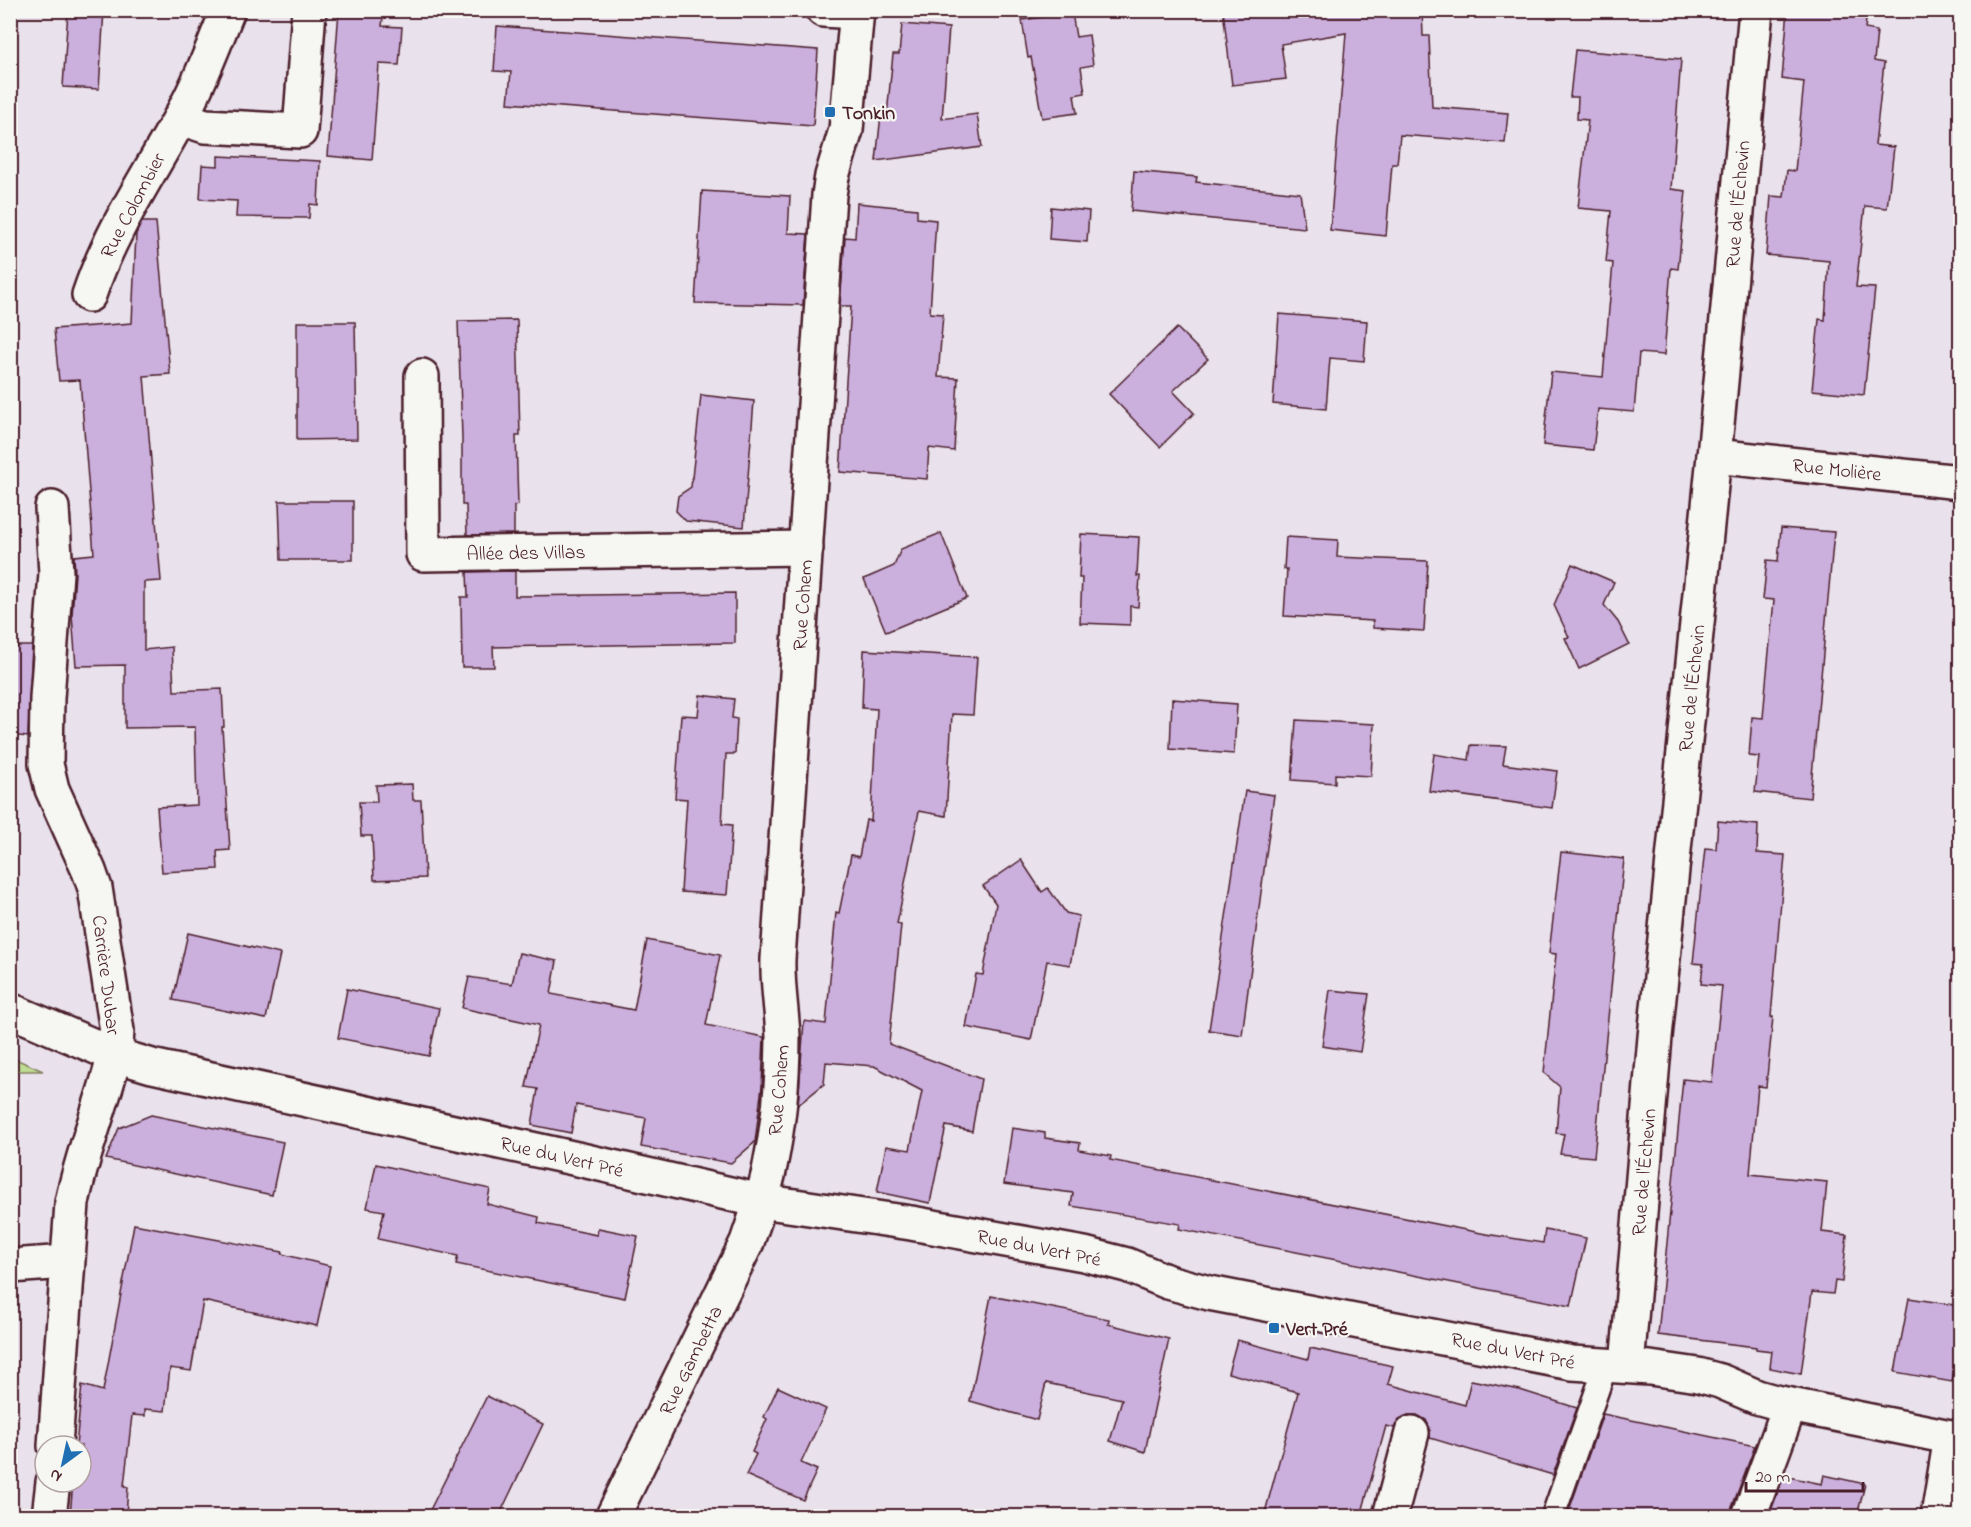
<svg xmlns="http://www.w3.org/2000/svg" width="1971" height="1527" font-family="'Indie Flower',sans-serif">
<rect width="100%" height="100%" fill="#e9e1ec"/>
<filter id="ink" filterUnits="userSpaceOnUse"><feTurbulence type="fractalNoise" baseFrequency=".0167" numOctaves="2"/><feDisplacementMap in="SourceGraphic" scale="12" xChannelSelector="R" yChannelSelector="G"/><feConvolveMatrix kernelMatrix="1 2 1 2 8 2 1 2 1" color-interpolation-filters="sRGB"/></filter>
<g filter="url(#ink)">
<polygon fill="#bfdc94" stroke="#847e60" stroke-width="1.5" points="10,1057 11,1057 43,1071 11,1071"/>
<g fill="#cbafdd" stroke="#4a1f2b" stroke-width="1.5">
<polygon points="68,10 104,10 99,89 63,87"/>
<polygon points="339,10 384,10 382,26 402,27 399,65 379,64 372,160 328,156"/>
<polygon points="1223,10 1422,10 1423,36 1429,36 1432,107 1508,113 1505,143 1400,135 1397,164 1392,164 1386,236 1330,230 1346,33 1281,44 1286,79 1232,85"/>
<polygon points="1788,10 1867,10 1865,29 1877,31 1874,61 1884,63 1875,145 1894,147 1887,208 1865,206 1856,287 1875,288 1864,395 1812,390 1819,319 1825,320 1829,261 1766,255 1771,196 1784,197 1787,170 1795,171 1804,82 1782,79"/>
<polygon points="1072,13 1076,37 1089,35 1093,65 1081,67 1085,93 1074,95 1077,113 1042,118 1031,57 1028,58 1022,20"/>
<polygon points="902,24 949,28 942,119 977,114 982,147 876,161 881,115 887,115 893,54 899,54"/>
<polygon points="497,26 818,50 813,126 508,103 511,72 494,71"/>
<polygon points="1575,50 1681,59 1671,189 1686,191 1678,269 1671,268 1664,355 1639,353 1634,412 1598,409 1593,450 1543,445 1551,372 1603,377 1613,263 1606,262 1611,211 1578,208 1588,120 1577,119 1578,97 1570,97"/>
<polygon points="218,156 320,161 318,205 310,204 309,218 236,217 237,201 200,199 202,165 218,166"/>
<polygon points="1134,171 1197,177 1196,182 1300,193 1305,228 1131,211"/>
<polygon points="702,191 790,196 788,233 808,234 803,305 695,303"/>
<polygon points="857,203 917,209 917,218 936,220 930,313 943,314 938,377 958,378 954,451 929,448 927,479 840,472 851,306 840,306 845,237 855,238"/>
<polygon points="1051,207 1089,211 1087,242 1049,239"/>
<polygon points="142,222 156,222 170,374 144,376 161,581 144,582 144,650 172,647 174,691 222,689 224,727 222,727 230,850 217,851 218,869 162,872 157,807 197,805 195,727 125,728 125,665 76,666 72,615 75,574 74,556 94,554 80,380 59,381 54,329 132,323 136,234"/>
<polygon points="1279,314 1367,321 1364,361 1330,358 1326,409 1273,404"/>
<polygon points="517,320 520,436 516,436 518,505 514,506 514,534 467,535 466,505 462,505 462,437 458,321"/>
<polygon points="297,322 355,322 357,439 297,440"/>
<polygon points="1177,328 1208,359 1173,391 1194,413 1160,447 1109,394"/>
<polygon points="701,395 754,401 744,527 686,521 676,511 678,496 691,487"/>
<polygon points="279,501 353,501 353,560 281,560"/>
<polygon points="1781,528 1834,532 1810,798 1755,792 1759,757 1749,756 1752,717 1763,718 1766,683 1774,600 1763,599 1767,560 1778,561"/>
<polygon points="941,533 967,598 886,632 864,579 894,566 901,549"/>
<polygon points="1081,534 1139,537 1137,576 1140,576 1138,607 1130,606 1130,625 1080,623 1082,578 1079,578"/>
<polygon points="1286,537 1338,540 1337,557 1428,561 1424,631 1373,628 1373,621 1284,616 1287,569 1284,569"/>
<polygon points="1572,564 1614,582 1604,605 1618,622 1629,644 1579,669 1565,638 1569,637 1554,605"/>
<polygon points="515,571 515,596 735,593 735,643 493,647 494,667 462,667 461,597 468,597 467,572"/>
<polygon points="10,646 32,646 28,737 10,735"/>
<polygon points="864,650 977,657 973,715 952,714 946,816 919,811 897,924 901,925 889,1044 981,1079 972,1131 946,1126 930,1203 877,1192 886,1146 910,1150 922,1091 874,1066 826,1062 824,1084 798,1105 804,1021 826,1024 836,912 839,913 851,855 859,857 866,820 871,821 877,709 862,708"/>
<polygon points="700,695 734,699 732,718 737,719 735,754 726,754 722,824 732,825 727,895 681,892 687,799 675,798 681,715 698,716"/>
<polygon points="1172,699 1237,704 1234,754 1170,749"/>
<polygon points="1296,720 1374,724 1371,776 1335,774 1335,783 1292,780"/>
<polygon points="1471,745 1506,746 1503,764 1557,771 1552,808 1429,791 1434,754 1469,760"/>
<polygon points="412,784 413,800 421,800 425,878 374,880 372,836 361,836 359,802 377,802 376,785"/>
<polygon points="1245,791 1274,795 1242,1035 1209,1030"/>
<polygon points="1718,821 1758,825 1757,853 1785,855 1771,1017 1773,1017 1766,1087 1758,1086 1750,1174 1827,1182 1822,1232 1847,1235 1842,1282 1835,1281 1833,1294 1812,1292 1801,1374 1770,1368 1772,1351 1756,1349 1756,1347 1658,1335 1683,1079 1712,1082 1722,986 1701,984 1703,964 1693,963 1705,848 1716,849"/>
<polygon points="1561,852 1624,859 1594,1157 1560,1154 1564,1134 1556,1133 1560,1087 1544,1073 1556,954 1549,953"/>
<polygon points="1021,860 1042,892 1048,888 1066,913 1079,916 1070,965 1047,961 1031,1040 966,1027 976,974 983,975 996,904 983,886"/>
<polygon points="188,933 280,954 266,1019 173,1000"/>
<polygon points="647,940 720,955 706,1025 764,1037 762,1086 755,1142 731,1163 641,1147 646,1118 576,1105 571,1133 532,1125 538,1089 526,1087 539,1025 462,1008 469,977 512,984 519,953 557,961 551,994 634,1010"/>
<polygon points="347,989 439,1008 429,1056 338,1038"/>
<polygon points="1330,990 1369,994 1360,1052 1322,1046"/>
<polygon points="151,1115 283,1142 272,1195 106,1159 119,1128"/>
<polygon points="1012,1128 1045,1133 1045,1138 1080,1143 1079,1150 1111,1156 1110,1160 1486,1234 1543,1243 1545,1230 1586,1238 1571,1306 1179,1229 1180,1224 1071,1206 1073,1193 1004,1184"/>
<polygon points="376,1164 490,1189 487,1204 539,1217 538,1223 597,1235 598,1228 638,1236 625,1298 456,1264 458,1256 378,1239 384,1211 367,1208"/>
<polygon points="134,1224 283,1252 282,1254 330,1266 317,1326 203,1301 191,1371 170,1368 165,1411 145,1409 145,1416 132,1415 124,1486 128,1487 126,1516 70,1516 73,1482 81,1482 81,1446 76,1446 82,1385 103,1391"/>
<polygon points="991,1296 1109,1319 1108,1324 1169,1339 1145,1452 1110,1441 1122,1399 1046,1383 1037,1420 970,1401"/>
<polygon points="1909,1298 1960,1306 1960,1336 1952,1382 1895,1372"/>
<polygon points="1237,1340 1308,1359 1310,1348 1393,1366 1388,1384 1465,1405 1471,1380 1520,1390 1577,1408 1553,1475 1430,1438 1430,1429 1426,1420 1417,1415 1408,1415 1399,1419 1394,1428 1386,1426 1361,1516 1264,1516 1298,1392 1228,1373"/>
<polygon points="778,1387 826,1409 801,1463 817,1470 803,1500 746,1475 756,1454 752,1452 767,1419 764,1417"/>
<polygon points="487,1396 543,1424 499,1516 427,1516"/>
<polygon points="1603,1414 1755,1446 1731,1510 1731,1516 1567,1516"/>
<polygon points="1824,1475 1865,1484 1857,1516 1769,1516 1784,1476 1822,1484"/>
</g>
<g fill="none" stroke-linecap="round" stroke-linejoin="round">
<g stroke="#4a1f2b" stroke-width="27">
<polyline id="service" points="1553,1516 1606,1365"/>
</g>
<g stroke="#4a1f2b" stroke-width="38">
<g id="minor">
<polyline points="823,10 856,12"/>
<polyline points="181,118 205,126 300,131 309,10"/>
<path d="M89,295C110,232 147,178 179,120C199,85 213,47 228,10"/>
<polyline points="422,376 423,554 806,548"/>
<polyline points="1714,456 1960,482"/>
<path d="M52,508L56,573L47,698L46,764L52,789L89,871L95,888L117,1031C116,1055 109,1077 102,1099C91,1134 79,1168 72,1203L55,1446"/>
<polyline points="10,1010 115,1055 152,1066 582,1160 761,1201 911,1223 1084,1254 1127,1265 1168,1282 1209,1293 1572,1363 1650,1368 1698,1375 1720,1381 1757,1397 1775,1402 1960,1439"/>
<polyline points="10,1266 67,1262"/>
<polyline points="1627,1366 1655,1037 1714,456 1756,10"/>
<polyline points="49,1516 53,1482"/>
<polyline points="1390,1516 1412,1433"/>
<polyline points="1749,1516 1790,1405"/>
<polyline points="1938,1516 1951,1437"/>
</g>
</g>
<g stroke="#4a1f2b" stroke-width="38">
<path id="tertiary" d="M613,1516L747,1242C755,1218 764,1195 769,1171C778,1129 783,1080 783,1037C782,1011 777,985 778,959L829,195L832,176L846,130L857,10"/>
</g>
<use href="#service" stroke="#f6f6f2" stroke-width="22"/>
<use href="#minor" stroke="#f6f6f2" stroke-width="33"/>
<use href="#tertiary" stroke="#f6f6f2" stroke-width="33"/>
</g>
</g>
<g fill="#1f6fb2" stroke="#f6f6f2" stroke-width="2">
<rect x="824" y="106" width="12" height="12" rx="3"/>
<rect x="1268" y="1322" width="12" height="12" rx="3"/>
</g>
<g text-anchor="middle" stroke-width="4.5" stroke-linejoin="round" paint-order="stroke">
<g font-size="20" font-weight="bold" fill="#4a1f2b" stroke="#f6f6f2" text-anchor="start">
<text x="842" y="119">Tonkin</text>
<text x="1286" y="1335">Vert Pré</text>
</g>
<g font-size="20" fill="#4a1f2b" stroke="#f6f6f2">
<text transform="translate(1737 204) rotate(-85)" y="7">Rue de l'Échevin</text>
<text transform="translate(132 205) rotate(-62)" y="7">Rue Colombier</text>
<text transform="translate(1837 469) rotate(6)" y="7">Rue Molière</text>
<text transform="translate(526 552) rotate(-1)" y="7">Allée des Villas</text>
<text transform="translate(802 605) rotate(-86)" y="7">Rue Cohem</text>
<text transform="translate(1691 688) rotate(-84)" y="7">Rue de l'Échevin</text>
<text transform="translate(107 975) rotate(83)" y="7">Carrière Dubar</text>
<text transform="translate(778 1090) rotate(-85)" y="7">Rue Cohem</text>
<text transform="translate(562 1156) rotate(13)" y="7">Rue du Vert Pré</text>
<text transform="translate(1643 1172) rotate(-85)" y="7">Rue de l'Échevin</text>
<text transform="translate(1039 1247) rotate(11)" y="7">Rue du Vert Pré</text>
<text transform="translate(1513 1350) rotate(11)" y="7">Rue du Vert Pré</text>
<text transform="translate(690 1360) rotate(-64)" y="7">Rue Gambetta</text>
</g>
</g>
<rect width="1971" height="1527" fill="none" stroke="#f6f6f2" stroke-width="36"/>
<rect x="18" y="18" width="1935" height="1491" fill="none" stroke="#4a1f2b" stroke-width="2" filter="url(#ink)"/>
<g transform="translate(63 1464) rotate(213)"><circle r="28" fill="#f6f6f2" stroke="#b1a0a2" stroke-width="1.5"/>
<path d="M0-4.5L10 22L0 15L-10 22Z" fill="#1f6fb2"/>
<text y="-9" font-size="16" font-weight="bold" text-anchor="middle" fill="#4a1f2b">N</text>
</g>
<path d="M1746 1482v9h117v-9" fill="none" stroke="#4a1f2b" stroke-width="3"/>
<text x="1755" y="1482" font-size="18" fill="#4a1f2b" stroke="#f6f6f2" stroke-width="4.5" paint-order="stroke">20 m</text>
</svg>
